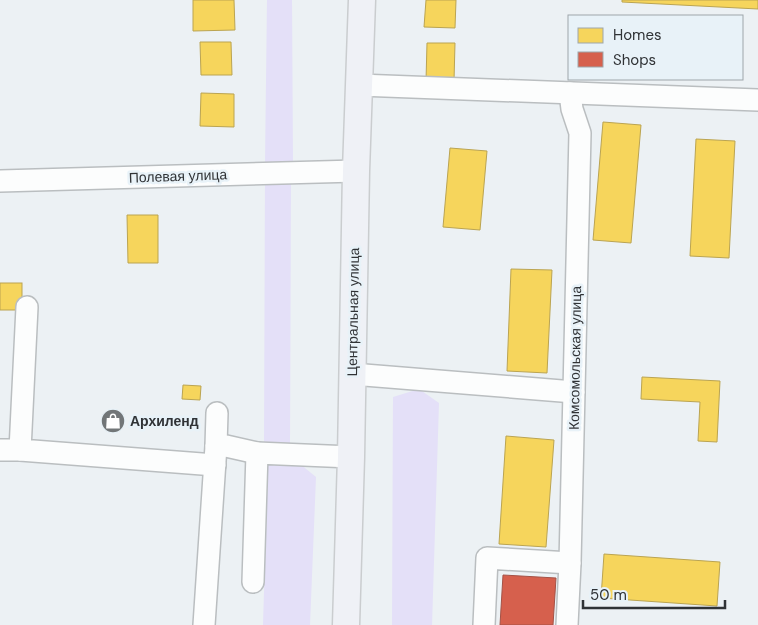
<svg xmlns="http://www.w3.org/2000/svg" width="758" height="625" font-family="'DM Sans',sans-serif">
<rect width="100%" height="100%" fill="#ecf1f4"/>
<g fill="#e4e0f8">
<polygon points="267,0 292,0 293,164 265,163"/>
<polygon points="265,181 291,181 290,445 264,443"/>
<polygon points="419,389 439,403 432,625 392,625 393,397"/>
<polygon points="268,464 300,464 316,477 310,625 263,625"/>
</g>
<g fill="#f6d55c" stroke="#bba451">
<polygon points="193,0 234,0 235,30 193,31"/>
<polygon points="426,0 456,0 455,28 424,27"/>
<polygon points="622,0 758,0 758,9 622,2"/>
<polygon points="200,42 231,42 232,75 201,75"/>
<polygon points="427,43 455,43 454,81 426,81"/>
<polygon points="201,93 234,94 234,127 200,126"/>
<polygon points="603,122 641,125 631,243 593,240"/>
<polygon points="696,139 735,141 729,258 690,256"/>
<polygon points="450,148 487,151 480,230 443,227"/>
<polygon points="127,215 158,215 158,263 128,263"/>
<polygon points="511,269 552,270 547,373 507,371"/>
<rect x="0" y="283" width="22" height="27"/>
<polygon points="642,377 720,381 717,442 698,441 700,402 641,399"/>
<polygon points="183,385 201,386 200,400 182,399"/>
<polygon points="506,436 554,440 546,547 499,544"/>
<polygon points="604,554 720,562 717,606 601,598"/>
</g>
<polygon fill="#d6604d" stroke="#a45246" points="503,575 556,578 553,625 500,625"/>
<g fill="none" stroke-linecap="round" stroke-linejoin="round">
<g stroke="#babec0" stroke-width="24">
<g id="minor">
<polyline points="359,85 758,100"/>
<polyline points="0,181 356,171"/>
<polyline points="27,307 20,450 215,465"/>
<polyline points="352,374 574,392"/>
<polyline points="216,446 217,413"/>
<polyline points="0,450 20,450"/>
<polyline points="253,582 257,453 351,457"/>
<polyline points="204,625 216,446 226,446 257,453"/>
<polyline points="484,625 487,558 570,563"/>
<polyline points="567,625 570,563 580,133 572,109 570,93"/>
</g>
</g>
<g stroke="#cacdcf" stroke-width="29">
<polyline id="major" points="346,625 351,457 356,171 362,0"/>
</g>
<use href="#minor" stroke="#fcfdfd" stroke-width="21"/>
<use href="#major" stroke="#eff1f6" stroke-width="26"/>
</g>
<defs>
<g id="shop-disc" transform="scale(1.25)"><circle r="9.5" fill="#727678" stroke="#e8f2f8"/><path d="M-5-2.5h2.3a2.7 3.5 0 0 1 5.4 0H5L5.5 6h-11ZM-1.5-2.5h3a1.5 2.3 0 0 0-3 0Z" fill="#fff"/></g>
</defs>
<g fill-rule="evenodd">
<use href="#shop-disc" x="113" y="421"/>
</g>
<g text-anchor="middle" stroke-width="5" stroke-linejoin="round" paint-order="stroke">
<g font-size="14" fill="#303336" stroke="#e8f2f8">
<text transform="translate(178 176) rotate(-2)" y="5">Полевая улица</text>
<text transform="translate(353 312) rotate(-89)" y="5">Центральная улица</text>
<text transform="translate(575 358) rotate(-89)" y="5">Комсомольская улица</text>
</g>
<g font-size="14" font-weight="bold" fill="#303336" stroke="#e8f2f8" text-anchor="start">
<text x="130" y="426">Архиленд</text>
</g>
</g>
<rect x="568" y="15" width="175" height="65" fill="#e8f2f8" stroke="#9ea6aa"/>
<rect x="578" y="28" width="25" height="15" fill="#f6d55c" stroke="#9ea6aa"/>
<text x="613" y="40" font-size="15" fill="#303336">Homes</text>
<rect x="578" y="52" width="25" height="15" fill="#d6604d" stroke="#9ea6aa"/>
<text x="613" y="65" font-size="15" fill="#303336">Shops</text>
<path d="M583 600v8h142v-8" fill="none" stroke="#303336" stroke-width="2.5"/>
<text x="590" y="600" font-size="15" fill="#303336" stroke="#e8f2f8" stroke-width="4" paint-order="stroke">50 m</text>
</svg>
